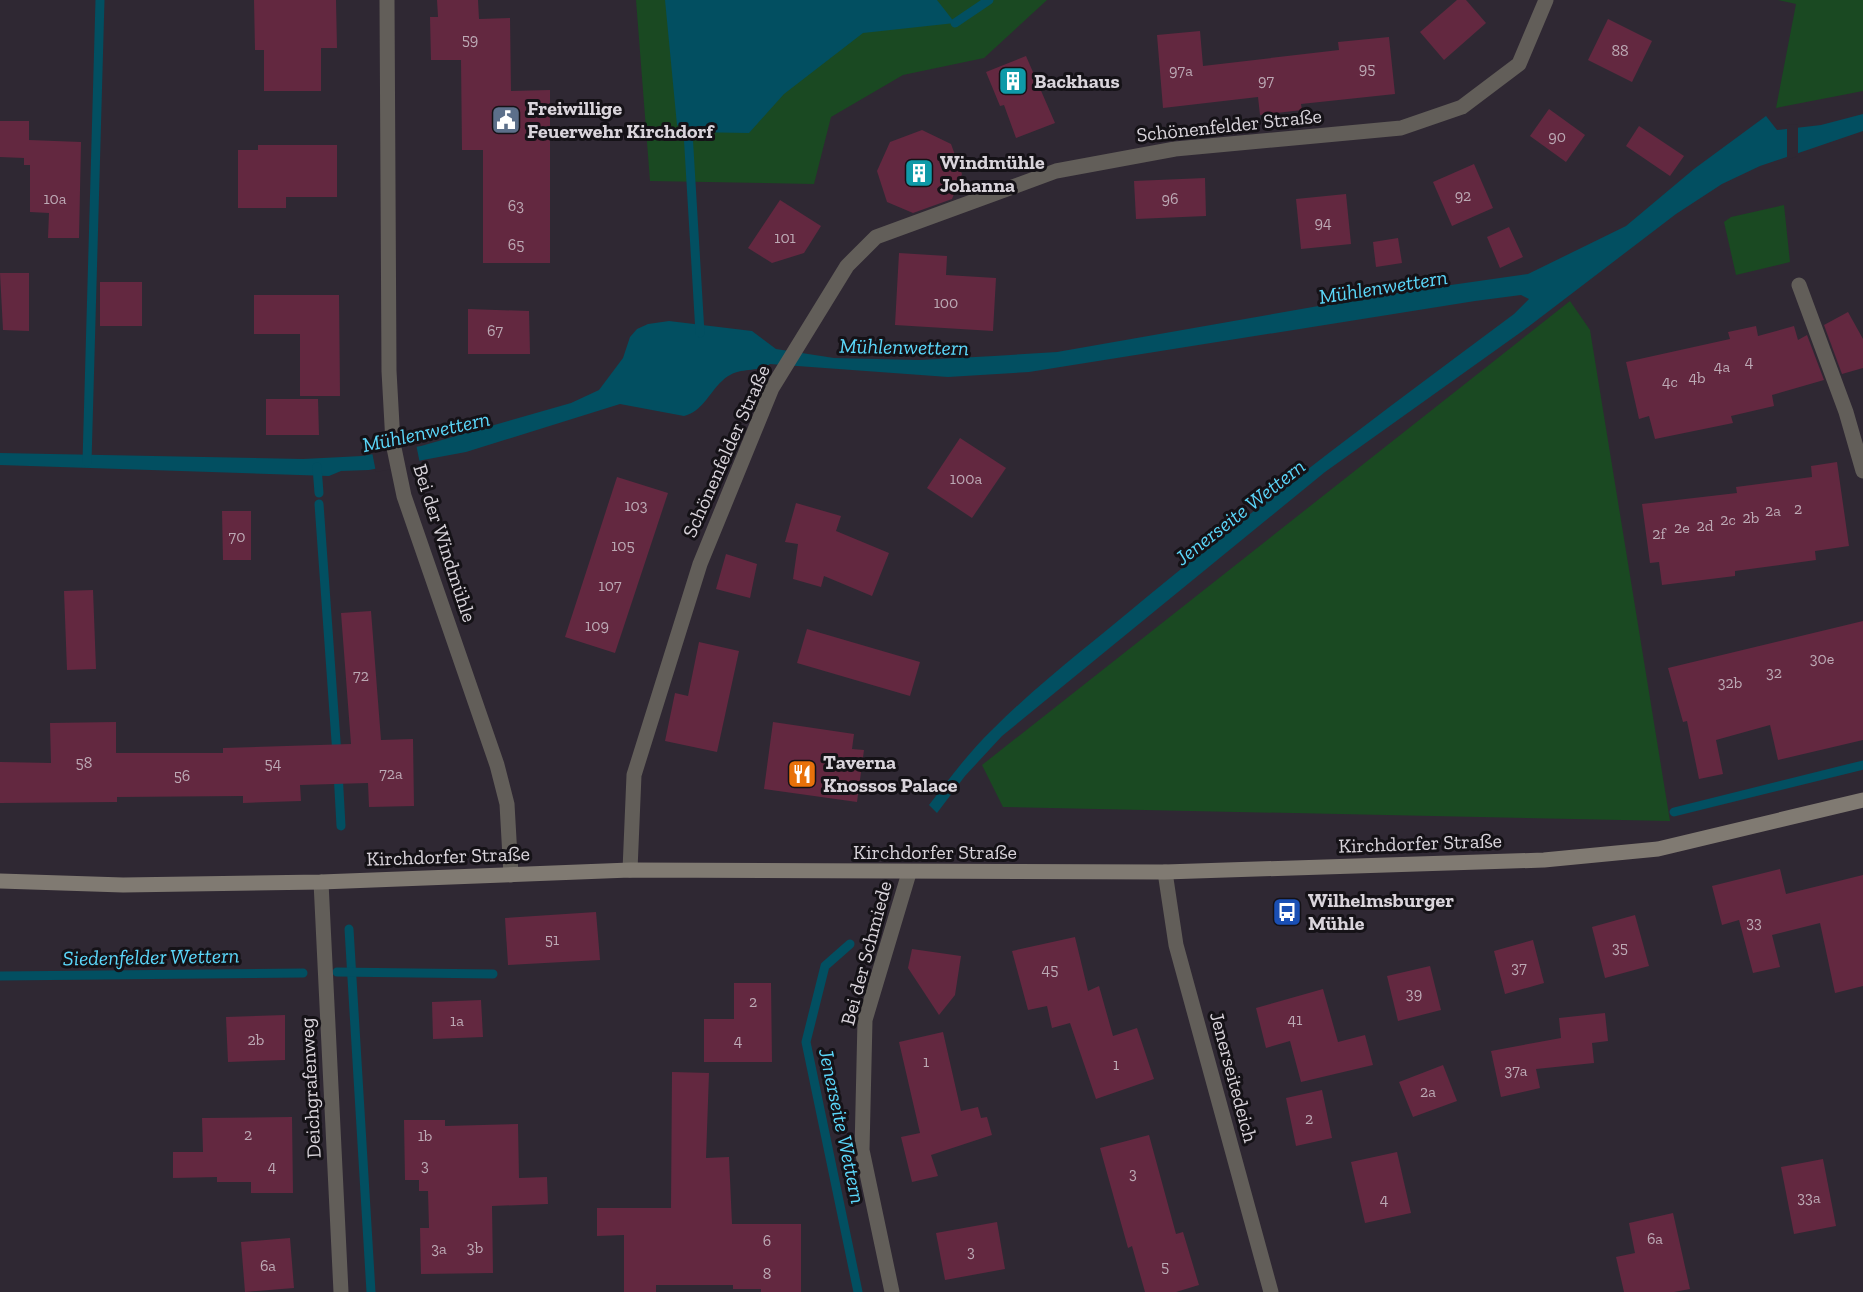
<svg xmlns="http://www.w3.org/2000/svg" width="1863" height="1292" font-family="'Zilla Slab',serif">
<rect width="100%" height="100%" fill="#2f2833"/>
<g fill="#1a4922">
<polygon points="636,0 1047,0 984,58 903,75 831,117 814,184 650,181"/>
<polygon points="1778,0 1863,0 1863,91 1776,108 1796,4"/>
<polygon points="1784,205 1790,262 1736,275 1724,222 1731,217"/>
<polygon points="1570,301 1590,330 1670,821 1003,807 982,765"/>
</g>
<g fill="#024f61">
<polygon points="665,0 937,0 955,23 863,33 784,94 749,133 688,132 677,125"/>
<path d="M1863,114V131L1760,166L1722,184L1676,214L1528,327L1325,472L1002,736L965,776L937,813L929,805C949,779 969,752 993,729C1041,681 1096,640 1148,596C1267,498 1390,406 1514,314L1529,299L1521,295L1475,301L1029,372L948,377L770,364C755,374 739,365 722,381C709,393 702,412 684,416L620,404L466,452L369,470L341,471L329,476L0,465V453L303,459L362,456L421,446L571,403L599,390L623,358L630,337L637,329L648,324L669,321L752,331L776,349L834,358L919,360L994,356L1057,352L1381,295L1528,274L1626,226L1694,169L1766,116L1777,130L1821,125Z"/>
</g>
<g fill="#2f2833">
<polygon points="1798,124 1798,156 1787,160 1787,125"/>
<polygon points="416,444 420,464 376,472 372,452"/>
</g>
<g fill="none" stroke-linecap="round" stroke-linejoin="round">
<g stroke="#024f61" stroke-width="9">
<polyline points="955,23 989,0"/>
<polyline points="688,132 700,333"/>
<polyline points="87,462 100,0"/>
<polyline points="317,467 319,493"/>
<polyline points="319,504 337,755"/>
<polyline points="338,772 341,826"/>
<polyline points="1674,812 1863,765"/>
<polyline points="349,929 371,1292"/>
<polyline points="850,944 825,966 806,1042 858,1292"/>
<polyline points="337,972 493,974"/>
<polyline points="0,976 303,973"/>
</g>
</g>
<g fill="#632840">
<polygon points="254,0 336,0 337,48 321,48 321,91 264,91 264,50 255,50"/>
<polygon points="437,0 478,0 479,19 510,18 511,91 550,90 550,263 483,263 483,150 462,150 461,60 431,60 430,17 438,17"/>
<polygon points="1457,0 1466,0 1486,23 1444,60 1420,32"/>
<polygon points="1608,19 1652,41 1632,82 1588,60"/>
<polygon points="1200,31 1203,66 1339,50 1338,42 1389,37 1395,94 1301,104 1302,110 1260,115 1258,97 1163,108 1157,35"/>
<polygon points="1026,56 1055,123 1016,138 1004,105 1000,106 986,72"/>
<polygon points="1549,109 1585,135 1566,162 1530,136"/>
<polygon points="0,121 29,121 29,140 81,142 79,238 48,238 49,213 30,212 30,165 24,165 24,158 0,157"/>
<polygon points="1639,126 1684,156 1670,176 1626,146"/>
<polygon points="922,130 951,144 962,174 952,199 913,213 887,202 877,171 890,142"/>
<polygon points="258,145 337,145 337,197 286,197 286,208 238,208 238,150 258,150"/>
<polygon points="1474,164 1493,208 1452,226 1433,182"/>
<polygon points="1205,178 1206,216 1136,219 1134,181"/>
<polygon points="1346,194 1351,244 1301,249 1296,199"/>
<polygon points="780,200 821,226 804,253 772,263 748,248"/>
<polygon points="1509,227 1523,257 1500,268 1487,237"/>
<polygon points="1398,238 1402,263 1376,267 1373,242"/>
<polygon points="899,253 947,256 946,275 996,278 993,331 895,325"/>
<polygon points="0,273 29,273 29,331 3,330"/>
<rect x="100" y="282" width="42" height="44"/>
<polygon points="254,295 339,295 340,396 300,396 300,334 254,334"/>
<polygon points="468,309 529,311 530,354 468,354"/>
<polygon points="1848,312 1863,339 1863,368 1842,374 1824,325"/>
<polygon points="1756,326 1758,336 1794,326 1798,340 1807,335 1824,380 1772,395 1774,406 1731,416 1733,423 1655,439 1649,416 1639,419 1626,362 1730,339 1728,332"/>
<polygon points="266,399 318,399 319,435 266,435"/>
<polygon points="960,438 1006,468 972,518 927,488"/>
<polygon points="1837,462 1849,546 1815,551 1816,560 1735,571 1735,576 1662,585 1659,562 1650,563 1642,504 1737,493 1736,487 1812,477 1811,466"/>
<polygon points="617,477 668,493 615,653 565,637"/>
<polygon points="796,503 841,516 836,531 889,553 872,596 824,576 821,587 793,579 798,544 785,542"/>
<polygon points="222,511 251,511 251,560 223,560"/>
<polygon points="726,554 757,564 750,598 716,589"/>
<polygon points="93,590 96,669 67,670 64,591"/>
<polygon points="371,611 381,740 413,739 414,806 369,807 368,783 300,785 301,801 243,803 243,796 117,797 117,802 0,803 0,762 51,763 50,723 116,722 116,753 223,753 223,748 351,744 341,613"/>
<polygon points="1863,621 1863,740 1778,760 1770,725 1716,740 1723,774 1699,779 1687,721 1683,722 1668,668"/>
<polygon points="807,629 920,662 910,696 797,663"/>
<polygon points="699,642 739,651 717,752 665,741 675,693 688,696"/>
<polygon points="773,722 854,734 852,749 864,750 857,802 764,789"/>
<polygon points="1780,869 1786,894 1863,875 1863,986 1835,993 1820,923 1772,935 1780,967 1753,973 1739,920 1722,925 1712,886"/>
<polygon points="596,912 600,960 508,965 505,918"/>
<polygon points="1635,915 1649,966 1605,978 1592,927"/>
<polygon points="1075,937 1088,991 1099,986 1113,1036 1137,1028 1154,1079 1096,1099 1070,1023 1052,1028 1047,1006 1028,1010 1012,951"/>
<polygon points="1533,940 1544,983 1505,994 1494,951"/>
<polygon points="912,949 961,956 955,995 939,1015 908,968"/>
<polygon points="1430,966 1441,1010 1398,1021 1387,976"/>
<polygon points="734,983 771,983 772,1062 704,1062 704,1019 734,1019"/>
<polygon points="1323,989 1338,1042 1365,1035 1373,1065 1301,1082 1290,1041 1266,1048 1256,1008"/>
<polygon points="481,1000 483,1037 433,1039 432,1002"/>
<polygon points="1605,1013 1608,1041 1592,1043 1594,1063 1536,1069 1540,1088 1501,1097 1491,1051 1561,1038 1559,1018"/>
<polygon points="285,1015 285,1060 228,1062 226,1017"/>
<polygon points="943,1032 961,1111 978,1107 981,1118 987,1117 992,1135 931,1155 938,1176 912,1182 901,1137 920,1133 899,1042"/>
<polygon points="1443,1065 1457,1101 1413,1117 1399,1082"/>
<polygon points="672,1072 709,1073 706,1158 729,1157 732,1224 801,1224 801,1292 761,1292 761,1289 733,1289 733,1285 656,1285 656,1292 624,1292 624,1235 597,1236 597,1208 671,1208"/>
<polygon points="1322,1090 1332,1138 1296,1146 1286,1098"/>
<polygon points="292,1117 293,1193 251,1193 251,1182 217,1182 217,1177 173,1178 173,1152 203,1152 202,1118"/>
<polygon points="404,1120 445,1120 445,1126 518,1124 519,1178 547,1177 548,1204 492,1206 493,1273 421,1274 420,1228 429,1228 428,1191 419,1191 419,1180 405,1180"/>
<polygon points="1149,1135 1176,1234 1183,1232 1199,1285 1176,1292 1145,1292 1132,1246 1128,1248 1100,1148"/>
<polygon points="1397,1152 1411,1213 1365,1223 1351,1162"/>
<polygon points="1823,1159 1836,1226 1794,1234 1781,1167"/>
<polygon points="1673,1213 1690,1289 1674,1292 1624,1292 1616,1257 1635,1253 1629,1223"/>
<polygon points="997,1222 1005,1269 945,1280 936,1233"/>
<polygon points="290,1238 294,1288 245,1292 241,1242"/>
</g>
<g fill="none" stroke-linecap="round" stroke-linejoin="round">
<g stroke="#625e59" stroke-width="15">
<polyline points="387,0 389,371 393,443 404,496 497,765 507,804 511,875"/>
<polyline points="1799,285 1846,412 1863,471"/>
<polyline points="630,870 634,775 700,564 772,388 847,266 876,237 1056,171 1175,149 1401,128 1462,107 1519,64 1546,0"/>
<polyline points="1165,872 1176,945 1271,1292"/>
<polyline points="321,882 341,1292"/>
<polyline points="892,1292 862,1150 865,1020 909,873"/>
</g>
<polyline stroke="#807a72" stroke-width="15" points="0,881 123,885 321,882 630,870 1165,872 1544,860 1658,849 1863,800"/>
</g>
<defs>
<g id="building-square" transform="scale(1.5)"><rect x="-9" y="-9" width="18" height="18" rx="4" fill="#0f9aa8" stroke="#151217"/><path d="M-4-6H4V6H1V3H-1V6H-4ZM-2.5-4.3h1.7v1.8h-1.7ZM.8-4.3h1.7v1.8H.8ZM-2.5-1h1.7V.8h-1.7ZM.8-1h1.7V.8H.8Z" fill="#fff"/></g>
<g id="civic-square" transform="scale(1.5)"><rect x="-9" y="-9" width="18" height="18" rx="4" fill="#5c6f8a" stroke="#151217"/><path d="M-.6-6.5H3V-4.5H.6V-3L4-1V1h2V6H-6V1h2V-1L-.6-3ZM-1.2 2.5V6h2.4V2.5Z" fill="#fff"/></g>
<g id="restaurant-square" transform="scale(1.5)"><rect x="-9" y="-9" width="18" height="18" rx="4" fill="#e8710a" stroke="#151217"/><path d="M-5-6h1v4h1v-4h1v4h1v-4h1v5L-1.5 .5V6h-2V.5L-5-1ZM5-6V6H3V1.5H1.5Q1.5-4 5-6Z" fill="#fff"/></g>
<g id="bus-square" transform="scale(1.5)"><rect x="-9" y="-9" width="18" height="18" rx="4" fill="#1a4fb4" stroke="#151217"/><path d="M-5-6H5V4H4V6H2V4H-2V6H-4V4H-5ZM-3.5-4V0h7V-4ZM-3.5 1.2v1.5H-2V1.2ZM2 1.2v1.5H3.5V1.2Z" fill="#fff"/></g>
</defs>
<g fill-rule="evenodd">
<use href="#building-square" x="1013" y="81"/>
<use href="#civic-square" x="506" y="120"/>
<use href="#building-square" x="919" y="173"/>
<use href="#restaurant-square" x="802" y="774"/>
<use href="#bus-square" x="1287" y="912"/>
</g>
<g text-anchor="middle" stroke-width="6" stroke-linejoin="round" paint-order="stroke">
<g font-size="16" fill="#bca9b4">
<text x="470" y="45">59</text>
<text x="1620" y="56">88</text>
<text x="1367" y="74">95</text>
<text x="1181" y="76">97a</text>
<text x="1266" y="86">97</text>
<text x="1557" y="142">90</text>
<text x="1463" y="201">92</text>
<text x="55" y="204">10a</text>
<text x="1170" y="204">96</text>
<text x="516" y="211">63</text>
<text x="1323" y="228">94</text>
<text x="785" y="243">101</text>
<text x="516" y="250">65</text>
<text x="946" y="308">100</text>
<text x="495" y="336">67</text>
<text x="1749" y="367">4</text>
<text x="1722" y="372">4a</text>
<text x="1697" y="383">4b</text>
<text x="1670" y="387">4c</text>
<text x="966" y="484">100a</text>
<text x="636" y="511">103</text>
<text x="1798" y="514">2</text>
<text x="1773" y="516">2a</text>
<text x="1751" y="523">2b</text>
<text x="1728" y="525">2c</text>
<text x="1705" y="531">2d</text>
<text x="1682" y="533">2e</text>
<text x="1659" y="539">2f</text>
<text x="237" y="542">70</text>
<text x="623" y="551">105</text>
<text x="610" y="591">107</text>
<text x="597" y="631">109</text>
<text x="1822" y="664">30e</text>
<text x="1774" y="678">32</text>
<text x="361" y="681">72</text>
<text x="1730" y="688">32b</text>
<text x="84" y="768">58</text>
<text x="273" y="769">54</text>
<text x="391" y="779">72a</text>
<text x="182" y="781">56</text>
<text x="1754" y="928">33</text>
<text x="552" y="945">51</text>
<text x="1620" y="953">35</text>
<text x="1519" y="973">37</text>
<text x="1050" y="975">45</text>
<text x="1414" y="999">39</text>
<text x="753" y="1007">2</text>
<text x="1295" y="1025">41</text>
<text x="457" y="1026">1a</text>
<text x="256" y="1045">2b</text>
<text x="738" y="1046">4</text>
<text x="926" y="1067">1</text>
<text x="1116" y="1070">1</text>
<text x="1516" y="1076">37a</text>
<text x="1428" y="1097">2a</text>
<text x="1309" y="1124">2</text>
<text x="248" y="1140">2</text>
<text x="425" y="1141">1b</text>
<text x="425" y="1171">3</text>
<text x="272" y="1172">4</text>
<text x="1133" y="1179">3</text>
<text x="1809" y="1203">33a</text>
<text x="1384" y="1205">4</text>
<text x="1655" y="1244">6a</text>
<text x="767" y="1246">6</text>
<text x="475" y="1253">3b</text>
<text x="439" y="1254">3a</text>
<text x="971" y="1257">3</text>
<text x="268" y="1271">6a</text>
<text x="1165" y="1272">5</text>
<text x="767" y="1279">8</text>
</g>
<g font-size="20" font-weight="bold" fill="#d9d4db" stroke="#151217" text-anchor="start">
<text x="1034" y="88">Backhaus</text>
<text x="527" y="115">Freiwillige<tspan x="527" dy="23">Feuerwehr Kirchdorf</tspan></text>
<text x="940" y="169">Windmühle<tspan x="940" dy="23">Johanna</tspan></text>
<text x="823" y="769">Taverna<tspan x="823" dy="23">Knossos Palace</tspan></text>
<text x="1308" y="907">Wilhelmsburger<tspan x="1308" dy="23">Mühle</tspan></text>
</g>
<g font-size="20" fill="#d9d4db" stroke="#151217">
<text transform="translate(1229 125) rotate(-6)" y="7">Schönenfelder Straße</text>
<text transform="translate(726 451) rotate(-66)" y="7">Schönenfelder Straße</text>
<text transform="translate(445 543) rotate(72)" y="7">Bei der Windmühle</text>
<text transform="translate(1420 843) rotate(-2)" y="7">Kirchdorfer Straße</text>
<text x="935" y="859">Kirchdorfer Straße</text>
<text transform="translate(448 856) rotate(-2)" y="7">Kirchdorfer Straße</text>
<text transform="translate(866 953) rotate(-75)" y="7">Bei der Schmiede</text>
<text transform="translate(1234 1077) rotate(75)" y="7">Jenerseitedeich</text>
<text transform="translate(310 1088) rotate(-93)" y="7">Deichgrafenweg</text>
</g>
<g font-size="21" font-style="italic" fill="#5bd7fa" stroke="#151217">
<text transform="translate(1383 287) rotate(-9)" y="7">Mühlenwettern</text>
<text transform="translate(904 347) rotate(1)" y="7">Mühlenwettern</text>
<text transform="translate(426 432) rotate(-12)" y="7">Mühlenwettern</text>
<text transform="translate(1240 512) rotate(-38)" y="7">Jenerseite Wettern</text>
<text transform="translate(151 957) rotate(-1)" y="7">Siedenfelder Wettern</text>
<text transform="translate(842 1126) rotate(78)" y="7">Jenerseite Wettern</text>
</g>
</g>
</svg>
